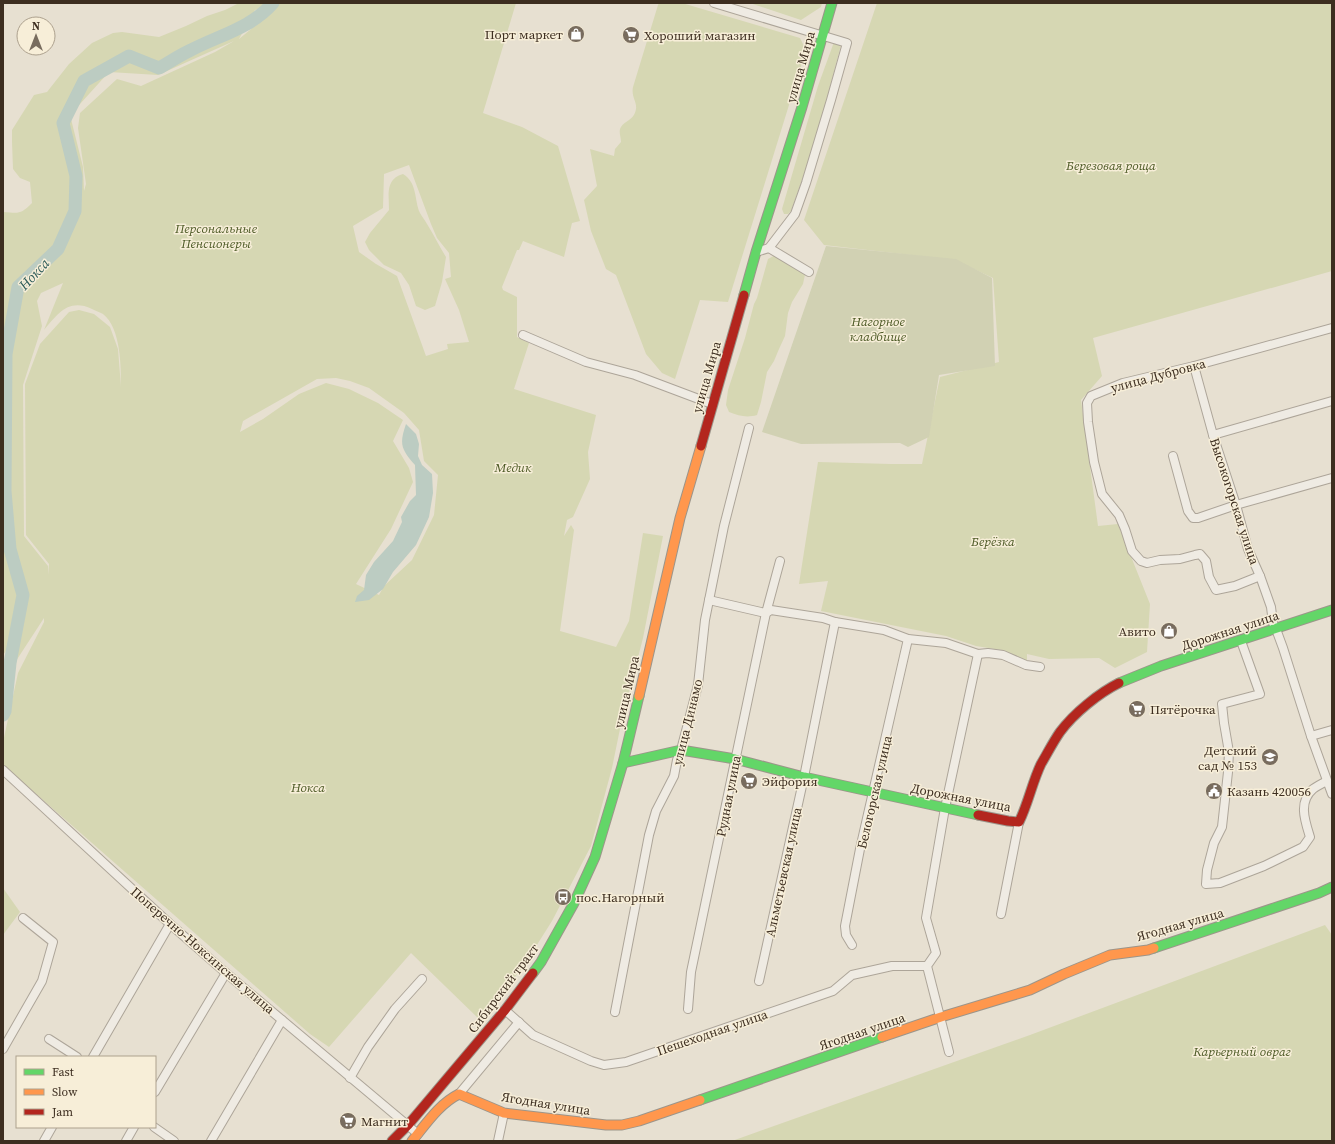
<svg xmlns="http://www.w3.org/2000/svg" width="1335" height="1144" font-family="'Source Serif 4',serif">
<rect width="100%" height="100%" fill="#e7e0d1"/>
<g fill="#d6d7b3" fill-rule="evenodd">
<path d="M239,3H277L255,10L239,39L272,12L278,3H516L483,113L522,127L558,146L580,221L572,223L564,257L523,241L519,250H517L502,287L503,290L517,297V337L529,343L514,389L596,415L588,452L590,479L573,517L567,520L564,536L571,525L574,530L560,631L616,647L629,621L643,533L663,536L643,638L621,724L612,768L591,846L552,921L523,967L480,1020L411,953L329,1047L310,1034L3,765V742L18,673L44,622V618L14,664L6,651L3,655V212C19,213 20,215 32,203L30,182L20,178L13,169L12,142V130L34,95L47,92L69,64L92,43L113,33L122,32L159,37L186,26L207,16L225,10ZM234,41L215,52L141,86L117,79L80,113L78,128L86,184L84,191L83,167L70,115L109,72L158,75ZM409,165L431,224L437,238L449,253L451,277L445,279L459,310L469,342L447,344L448,349L426,356L397,276L376,264L359,252L353,226L383,208L384,174ZM63,283L44,330C58,314 68,298 92,309C95,311 100,312 103,314C121,328 121,367 121,387L118,349L110,327L94,314L79,310L69,312L40,344L25,384L26,535L49,564L48,575V566L24,536L23,385L42,326L37,301L41,293ZM336,378L350,381L369,388L404,413L419,430L424,461L438,475L434,515L412,560L384,586L379,595L356,584L391,529L413,482L409,468L393,441L403,420L378,403L349,389L326,383L299,394L263,419L240,432L243,421L317,379Z"/>
<path d="M659,3H682L800,38L806,50L728,302L700,300L675,379L662,373L646,354L616,275L606,269L591,231L584,200L597,186L590,149L614,156L615,149L621,142C621,138 619,133 620,129C624,120 634,121 636,109C637,101 631,97 633,87L658,5Z"/>
<polygon points="750,3 822,3 821,7 801,20"/>
<polygon points="877,3 1332,3 1332,271 1093,338 1102,376 1081,400 1098,526 1118,524 1150,604 1147,652 1115,668 1099,658 1049,659 1027,654 1027,661 1001,650 976,646 946,636 821,611 828,581 799,584 818,462 891,464 922,464 940,377 999,362 993,278 955,260 824,245 804,220"/>
<polygon points="834,42 841,45 822,117 821,126 791,211 788,214 784,214 782,209 818,86"/>
<path d="M403,174C418,183 414,201 420,213C422,217 425,220 427,224C434,235 439,246 446,257L442,282L435,306L425,310L416,306L409,285L401,273L384,265L369,250L365,242L370,233L389,210C389,195 385,179 403,174Z"/>
<path d="M779,253L806,270L803,284L792,302L788,313L785,336L779,349L774,361L767,372L761,402L757,415C747,418 739,416 729,412L726,405L728,390L745,338L754,304L757,298L768,259Z"/>
<polygon points="3,888 20,912 3,935"/>
<polygon points="1325,925 1332,935 1332,1141 732,1141 1030,1035"/>
</g>
<polygon fill="#d1d1b3" points="826,246 956,259 992,278 995,366 939,375 929,437 908,447 900,443 801,444 762,432"/>
<path fill="#bcccc2" d="M406,424L416,434L419,444L418,456L422,465L432,474L433,493L429,517L416,545L393,572L383,589L369,600L355,602L357,596L364,590L366,575L374,562L393,541L402,522L401,517L410,501L416,495L415,465C401,449 399,444 406,424Z"/>
<g fill="none" stroke-linecap="round" stroke-linejoin="round">
<path stroke="#bcccc2" stroke-width="13" d="M3,715L5,711L10,663L23,595L10,549L5,491L6,354L18,287L58,249L75,211L76,176L63,123L84,81L129,56L159,68C170,62 180,55 191,50C220,35 251,28 273,3"/>
<g stroke="#ada599" stroke-width="10">
<g id="street">
<polyline points="714,3 847,43 831,100 806,183 795,214 769,248 756,252"/>
<polyline points="769,248 809,272"/>
<polyline points="523,335 586,362 635,375 712,404"/>
<polyline points="1194,366 1213,435 1236,505 1248,549 1260,576 1271,607 1273,623 1276,629 1283,648 1311,736 1332,794"/>
<polyline points="1213,435 1332,401"/>
<polyline points="1173,456 1188,511 1193,518 1198,518 1236,505 1332,478"/>
<polyline points="1260,576 1235,586 1216,590 1209,577 1206,561 1200,554 1195,555 1180,559 1160,560 1147,563 1141,561 1132,551 1125,529 1119,515 1102,494 1094,462 1088,422 1087,403 1091,396 1123,383 1194,366 1332,328"/>
<polyline points="709,600 761,612 766,613 771,610 823,618 835,622 884,630 908,639 946,643 978,654 988,653 1003,655 1026,665 1040,667"/>
<path d="M1241,641L1260,694L1222,704L1224,723L1229,752L1228,772L1222,827L1214,843L1207,870L1206,884L1220,883L1264,866L1303,847L1310,837C1305,821 1298,802 1313,789C1317,786 1323,783 1327,781"/>
<polyline points="1311,736 1332,730"/>
<polyline points="3,770 170,924 226,973 418,1134"/>
<polyline points="1001,914 1019,822"/>
<polyline points="852,945 846,935 845,926 860,849 908,639"/>
<polyline points="759,981 804,777 835,622"/>
<polyline points="688,1009 691,972 766,613 780,561"/>
<polyline points="505,1010 533,1035 591,1061 604,1065 626,1062 833,991 852,975 892,966 927,966"/>
<polyline points="615,1012 649,835 656,811 674,776 677,760 681,750 698,685 705,620 724,526 749,428"/>
<polyline points="49,1039 77,1057"/>
<polyline points="3,1049 42,981 53,942 23,918"/>
<polyline points="949,1052 927,966 936,953 926,918 945,808 978,654"/>
<polyline points="93,1057 170,924"/>
<polyline points="350,1078 368,1047 395,1009 422,979"/>
<polyline points="155,1092 226,973"/>
<polyline points="459,1094 519,1022"/>
<polyline points="154,1127 174,1141"/>
<polyline points="44,1141 52,1127"/>
<polyline points="126,1141 134,1127"/>
<polyline points="211,1141 282,1020"/>
<polyline points="498,1141 504,1113"/>
</g>
</g>
<g stroke="#9c958a" stroke-width="11">
<g id="fast">
<polyline points="744,295 756,252 802,107 832,3"/>
<polyline points="1119,683 1161,666 1332,610"/>
<polyline points="623,763 681,750 735,759 804,777 978,815"/>
<polyline points="1154,948 1319,893 1332,887"/>
<polyline points="533,973 541,962 574,903 595,857 623,763 639,696"/>
<polyline points="700,1100 882,1037"/>
</g>
</g>
<g stroke="#9c958a" stroke-width="11">
<g id="slow">
<polyline points="639,696 680,518 701,446"/>
<polyline points="882,1037 941,1017 1030,990 1064,974 1110,955 1148,950 1154,948"/>
<path d="M412,1141C426,1124 439,1104 459,1094L504,1113L606,1125H622L639,1121L700,1100"/>
</g>
</g>
<g stroke="#9c958a" stroke-width="11">
<g id="jam">
<polyline points="701,446 744,295"/>
<path d="M978,815L1008,821L1019,822C1028,804 1032,783 1041,764C1047,754 1053,742 1060,732C1074,713 1099,693 1119,683"/>
<polyline points="392,1141 408,1125 505,1010 533,973"/>
</g>
</g>
<use href="#street" stroke="#efebe3" stroke-width="8"/>
<use href="#fast" stroke="#63d668" stroke-width="9"/>
<use href="#slow" stroke="#ff974d" stroke-width="9"/>
<use href="#jam" stroke="#b3261e" stroke-width="9"/>
</g>
<defs>
<g id="shop-disc" transform="scale(0.9)"><circle r="9.5" fill="#786c5e" stroke="#f7eed8"/><path d="M-5-2.5h2.3a2.7 3.5 0 0 1 5.4 0H5L5.5 6h-11ZM-1.5-2.5h3a1.5 2.3 0 0 0-3 0Z" fill="#fff"/></g>
<g id="supermarket-disc" transform="scale(0.9)"><circle r="9.5" fill="#786c5e" stroke="#f7eed8"/><path d="M-6-5.5h2.5l.6 2H6L4.5 2H-2.5L-4.4-4H-6ZM-1.5 3.2a1.3 1.3 0 1 0 .1 0ZM3 3.2a1.3 1.3 0 1 0 .1 0Z" fill="#fff"/></g>
<g id="school-disc" transform="scale(0.9)"><circle r="9.5" fill="#786c5e" stroke="#f7eed8"/><path d="M0-5L7-2L0 1L-7-2ZM-4 1L0 2.5L4 1V4Q0 6-4 4Z" fill="#fff"/></g>
<g id="civic-disc" transform="scale(0.9)"><circle r="9.5" fill="#786c5e" stroke="#f7eed8"/><path d="M-.6-6.5H3V-4.5H.6V-3L4-1V1h2V6H-6V1h2V-1L-.6-3ZM-1.2 2.5V6h2.4V2.5Z" fill="#fff"/></g>
<g id="bus-disc" transform="scale(0.9)"><circle r="9.5" fill="#786c5e" stroke="#f7eed8"/><path d="M-5-6H5V4H4V6H2V4H-2V6H-4V4H-5ZM-3.5-4V0h7V-4ZM-3.5 1.2v1.5H-2V1.2ZM2 1.2v1.5H3.5V1.2Z" fill="#fff"/></g>
</defs>
<g fill-rule="evenodd">
<use href="#shop-disc" x="576" y="34"/>
<use href="#supermarket-disc" x="631" y="35"/>
<use href="#shop-disc" x="1169" y="631"/>
<use href="#supermarket-disc" x="1137" y="709"/>
<use href="#school-disc" x="1270" y="757"/>
<use href="#supermarket-disc" x="749" y="781"/>
<use href="#civic-disc" x="1214" y="791"/>
<use href="#bus-disc" x="563" y="897"/>
<use href="#supermarket-disc" x="348" y="1121"/>
</g>
<g text-anchor="middle" stroke-width="3" stroke-linejoin="round" paint-order="stroke">
<g font-size="13" fill="#3d2e20" stroke="#f7eed8" text-anchor="start">
<text x="563" y="39" text-anchor="end">Порт маркет</text>
<text x="644" y="40">Хороший магазин</text>
<text x="1156" y="636" text-anchor="end">Авито</text>
<text x="1150" y="714">Пятёрочка</text>
<text x="1257" y="755" text-anchor="end">Детский<tspan x="1257" dy="15">сад № 153</tspan></text>
<text x="762" y="786">Эйфория</text>
<text x="1227" y="796">Казань 420056</text>
<text x="576" y="902">пос.Нагорный</text>
<text x="361" y="1126">Магнит</text>
</g>
<g font-size="13" fill="#3d2e20" stroke="#f7eed8">
<text transform="translate(800 67) rotate(-74)" y="5">улица Мира</text>
<text transform="translate(1158 375) rotate(-15)" y="5">улица Дубровка</text>
<text transform="translate(706 377) rotate(-74)" y="5">улица Мира</text>
<text transform="translate(1235 501) rotate(72)" y="5">Высокогорская улица</text>
<text transform="translate(1230 630) rotate(-18)" y="5">Дорожная улица</text>
<text transform="translate(626 692) rotate(-77)" y="5">улица Мира</text>
<text transform="translate(687 722) rotate(-76)" y="5">улица Динамо</text>
<text transform="translate(874 792) rotate(-77)" y="5">Белогорская улица</text>
<text transform="translate(728 796) rotate(-79)" y="5">Рудная улица</text>
<text transform="translate(961 797) rotate(11)" y="5">Дорожная улица</text>
<text transform="translate(783 872) rotate(-78)" y="5">Альметьевская улица</text>
<text transform="translate(1180 924) rotate(-16)" y="5">Ягодная улица</text>
<text transform="translate(203 950) rotate(41)" y="5">Поперечно-Ноксинская улица</text>
<text transform="translate(503 988) rotate(-53)" y="5">Сибирский тракт</text>
<text transform="translate(862 1031) rotate(-19)" y="5">Ягодная улица</text>
<text transform="translate(712 1032) rotate(-19)" y="5">Пешеходная улица</text>
<text transform="translate(546 1103) rotate(9)" y="5">Ягодная улица</text>
</g>
<g font-size="13" font-style="italic" fill="#4d5a26" stroke="#f7eed8">
<text x="1111" y="170">Березовая роща</text>
<text x="216" y="233">Персональные<tspan x="216" dy="15">Пенсионеры</tspan></text>
<text x="878" y="326">Нагорное<tspan x="878" dy="15">кладбище</tspan></text>
<text x="513" y="472">Медик</text>
<text x="993" y="546">Берёзка</text>
<text x="308" y="792">Нокса</text>
<text x="1242" y="1056">Карьерный овраг</text>
</g>
<g font-size="14" font-style="italic" fill="#2f5d5a" stroke="#f7eed8">
<text transform="translate(34 274) rotate(-47)" y="5">Нокса</text>
</g>
</g>
<rect width="1335" height="1144" fill="none" stroke="#3d2e20" stroke-width="8"/>
<rect x="16" y="1056" width="140" height="72" fill="#f7eed8" stroke="#ada18e"/>
<rect x="24" y="1069" width="20" height="6" fill="#63d668" stroke="#ada18e"/>
<text x="52" y="1076" font-size="12" fill="#3d2e20">Fast</text>
<rect x="24" y="1089" width="20" height="6" fill="#ff974d" stroke="#ada18e"/>
<text x="52" y="1096" font-size="12" fill="#3d2e20">Slow</text>
<rect x="24" y="1109" width="20" height="6" fill="#b3261e" stroke="#ada18e"/>
<text x="52" y="1116" font-size="12" fill="#3d2e20">Jam</text>
<g transform="translate(36 36)"><circle r="19" fill="#f7eed8" stroke="#ada18e"/>
<path d="M0-3L7 15L0 10L-7 15Z" fill="#786c5e"/>
<text y="-6" font-size="11" font-weight="bold" text-anchor="middle" fill="#3d2e20">N</text>
</g>
</svg>
